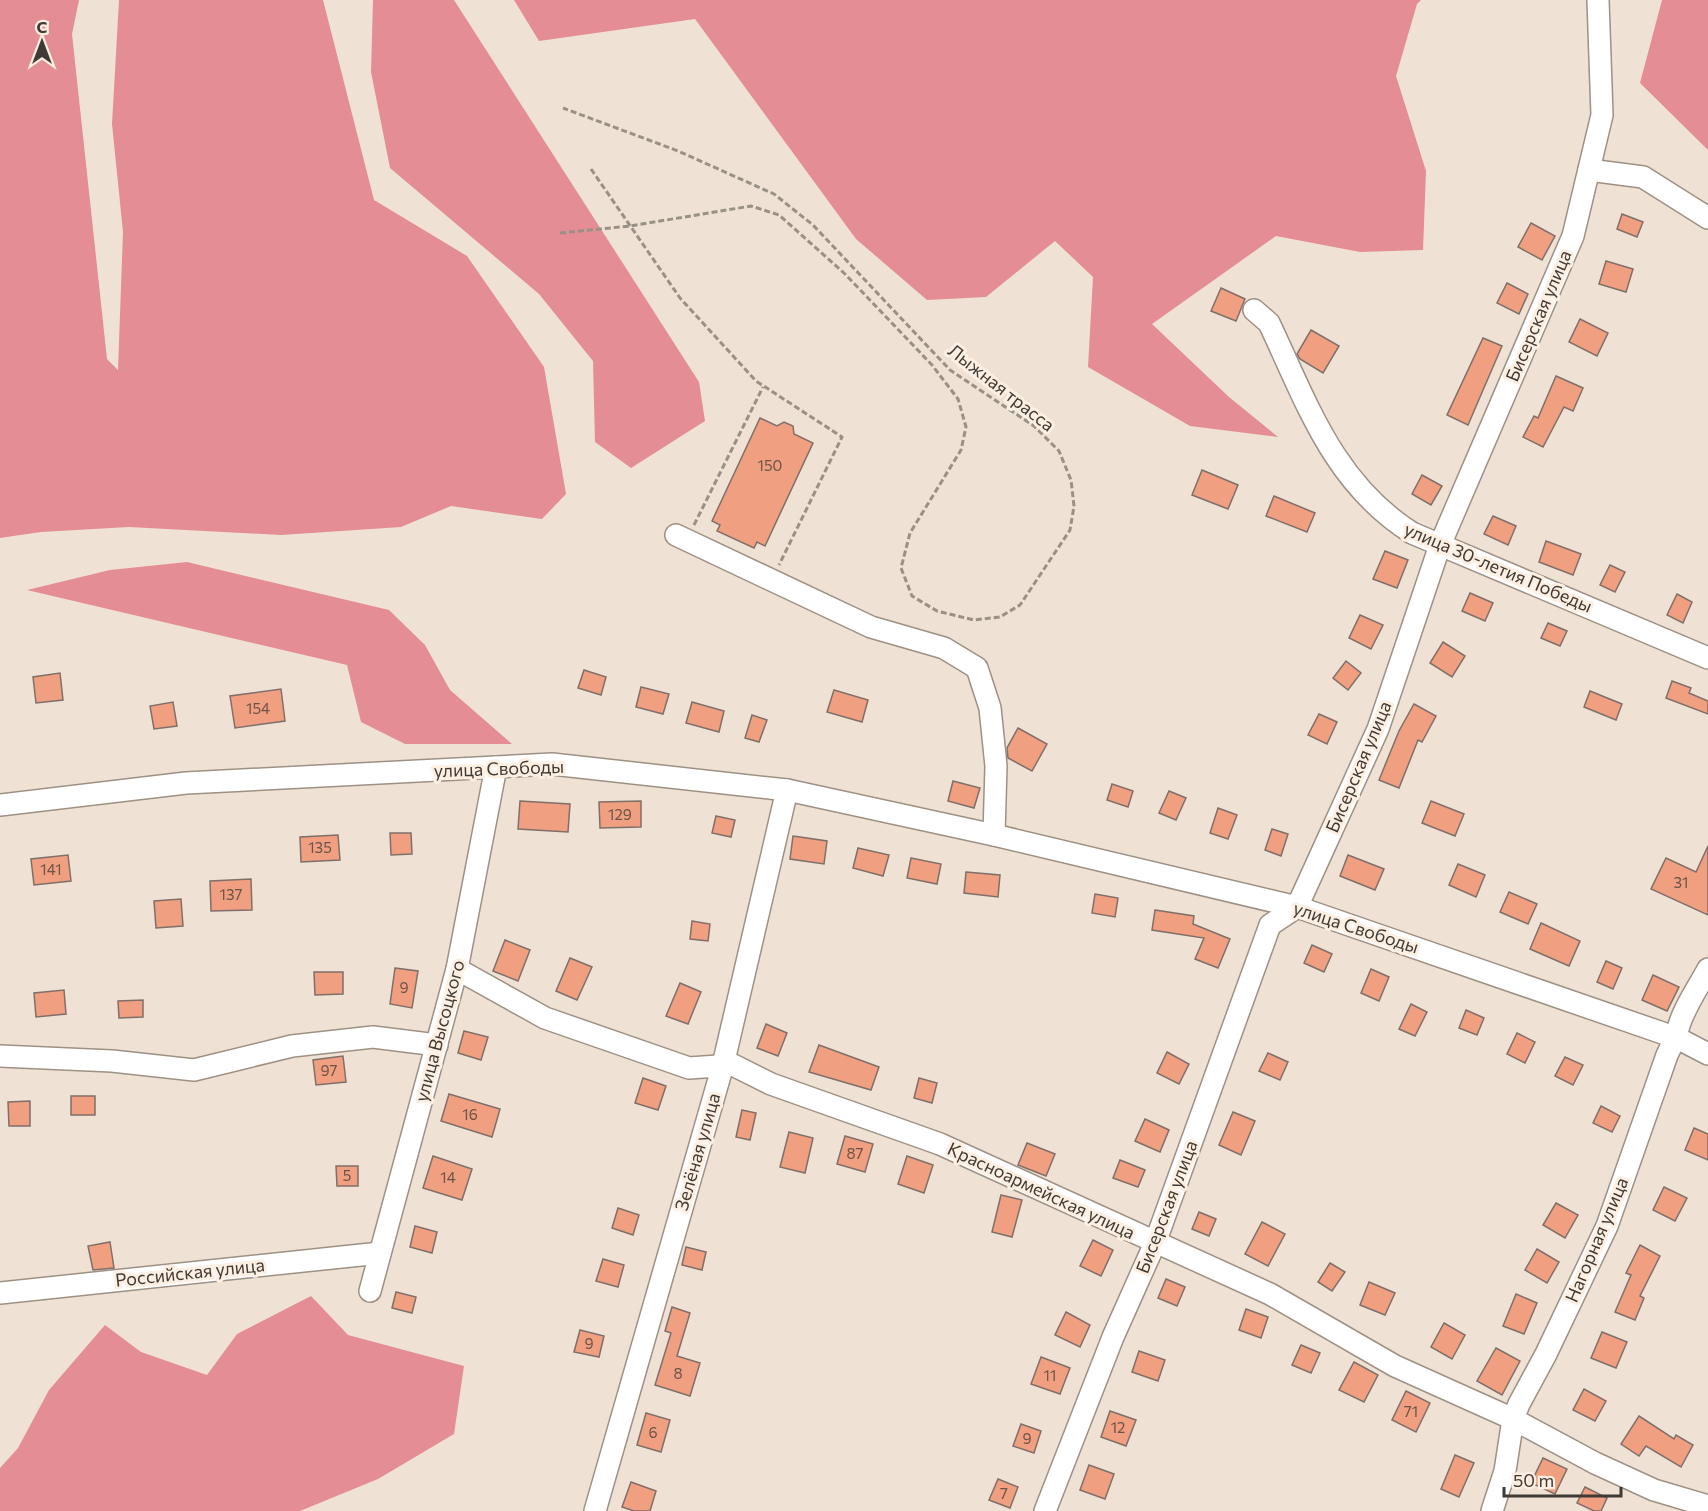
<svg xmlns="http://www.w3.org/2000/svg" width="1708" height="1511" font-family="Commissioner,sans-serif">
<rect width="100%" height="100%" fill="#efe2d4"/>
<g fill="#e48d94">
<polygon points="0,0 79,0 72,34 107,359 118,370 123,232 112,124 119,0 323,0 374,200 467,256 544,367 566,494 542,519 451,506 401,527 281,535 129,527 41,532 0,538"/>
<polygon points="373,0 454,0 699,382 705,421 631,468 595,442 593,361 539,294 390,168 371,72"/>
<polygon points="514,0 1421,0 1417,4 1396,76 1426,171 1423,250 1360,252 1276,236 1152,324 1229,397 1278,437 1190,426 1088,367 1093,277 1055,241 986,297 927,300 856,239 695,19 539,41"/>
<polygon points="1662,0 1708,0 1708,150 1640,83"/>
<polygon points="187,562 389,610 425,645 450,690 512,744 405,744 361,722 347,665 27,590 110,570"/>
<polygon points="311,1296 348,1335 464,1366 454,1434 378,1479 300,1511 0,1511 0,1468 18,1448 49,1390 105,1325 141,1352 207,1375 237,1334"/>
</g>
<g fill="#f09f80" stroke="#806f69" stroke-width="1.5">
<polygon points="1622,214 1643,222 1637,237 1617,229"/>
<polygon points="1531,223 1555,236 1542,260 1518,247"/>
<polygon points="1606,261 1633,269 1626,292 1599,284"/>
<polygon points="1507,283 1528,294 1519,314 1497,303"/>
<polygon points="1221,288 1245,299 1236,321 1211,311"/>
<polygon points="1580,319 1608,333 1597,356 1569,342"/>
<polygon points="1311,330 1339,346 1323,373 1300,359 1297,354"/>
<polygon points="1483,338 1502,346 1468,425 1447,415"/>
<polygon points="1556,376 1583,388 1573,411 1564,407 1543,447 1523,437 1534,416 1538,418"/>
<polygon points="760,418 777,426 784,422 793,426 794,434 813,443 765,546 757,542 754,548 717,531 720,525 712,521"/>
<polygon points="1202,470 1238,485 1228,509 1192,495"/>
<polygon points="1422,475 1442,486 1431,505 1412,494"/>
<polygon points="1274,496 1315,513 1307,532 1266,516"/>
<polygon points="1493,516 1516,526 1508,545 1484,534"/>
<polygon points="1546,541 1581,554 1573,575 1539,562"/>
<polygon points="1385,551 1408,560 1397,588 1373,579"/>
<polygon points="1610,565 1625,572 1615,592 1600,585"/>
<polygon points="1470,593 1493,603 1485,621 1462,611"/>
<polygon points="1677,594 1692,602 1683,623 1667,615"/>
<polygon points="1360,615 1383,625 1371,649 1349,638"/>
<polygon points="1548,623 1567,631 1560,646 1541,638"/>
<polygon points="1443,642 1465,656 1452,677 1430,663"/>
<polygon points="1346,661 1361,673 1348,690 1333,678"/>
<polygon points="584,670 606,677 601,695 578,688"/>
<polygon points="60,673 63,700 36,703 33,677"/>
<polygon points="1672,681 1691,688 1689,693 1708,701 1708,714 1666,698"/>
<polygon points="641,687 669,694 663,714 636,707"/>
<polygon points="281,689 285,721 235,728 230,696"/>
<polygon points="834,690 868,700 862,722 827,712"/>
<polygon points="1590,691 1622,704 1616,720 1584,707"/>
<polygon points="173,702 177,726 154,729 150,706"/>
<polygon points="692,702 724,711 719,732 686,723"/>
<polygon points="1414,704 1436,716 1422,742 1418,740 1399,788 1379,780 1399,731"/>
<polygon points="1319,714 1337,722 1327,744 1308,735"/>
<polygon points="752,715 767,720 759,742 745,738"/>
<polygon points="1018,728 1047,744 1032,771 1008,758 1007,748"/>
<polygon points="953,781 980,788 974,808 948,801"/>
<polygon points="1112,784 1133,791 1128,807 1107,800"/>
<polygon points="1169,791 1186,798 1176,820 1159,813"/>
<polygon points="520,801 570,804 568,832 518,829"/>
<polygon points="641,801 641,827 600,828 599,802"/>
<polygon points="1431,801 1464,814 1455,836 1422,823"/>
<polygon points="1218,808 1237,815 1228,839 1210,833"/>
<polygon points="716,816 735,820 731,837 712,833"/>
<polygon points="1272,829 1288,834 1281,856 1265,850"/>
<polygon points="390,833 411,833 412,854 391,855"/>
<polygon points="338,835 340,860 301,862 300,837"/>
<polygon points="793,836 827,841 824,864 790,859"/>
<polygon points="1708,846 1708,915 1651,889 1666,858 1696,872"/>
<polygon points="858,848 889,855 883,876 853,868"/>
<polygon points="68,855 71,881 34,885 31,859"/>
<polygon points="1348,855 1384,869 1375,890 1340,876"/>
<polygon points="911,858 941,864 937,884 907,878"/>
<polygon points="1458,864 1485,875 1476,897 1449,885"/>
<polygon points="966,872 1000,875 998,897 964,893"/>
<polygon points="251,879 252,910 211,911 210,881"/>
<polygon points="1509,892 1537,904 1528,924 1500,912"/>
<polygon points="1095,894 1118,898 1115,917 1092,913"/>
<polygon points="181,899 183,926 156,928 154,901"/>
<polygon points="1155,910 1194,916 1193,924 1230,939 1218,968 1195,959 1204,938 1152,930"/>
<polygon points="692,921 710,924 708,941 690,939"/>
<polygon points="1541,923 1580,941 1569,966 1530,949"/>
<polygon points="505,940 530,950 518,981 493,971"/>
<polygon points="1312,945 1332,954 1324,972 1304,963"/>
<polygon points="570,958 592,967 577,1000 556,991"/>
<polygon points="1606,961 1622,968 1613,989 1597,982"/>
<polygon points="395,968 418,971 412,1008 390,1004"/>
<polygon points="1371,969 1389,977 1379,1001 1361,993"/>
<polygon points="314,972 343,972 343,994 315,995"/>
<polygon points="1653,975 1679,987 1667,1011 1642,1000"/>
<polygon points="680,983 701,992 688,1024 666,1016"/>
<polygon points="64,990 66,1014 36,1017 34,993"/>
<polygon points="143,1000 143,1017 119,1018 118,1001"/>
<polygon points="1411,1004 1427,1012 1415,1036 1399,1029"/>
<polygon points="1466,1010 1484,1018 1477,1035 1459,1028"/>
<polygon points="766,1024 787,1033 778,1056 757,1048"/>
<polygon points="464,1031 488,1037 481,1060 458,1053"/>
<polygon points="1517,1033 1535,1042 1525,1063 1507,1054"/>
<polygon points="819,1045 879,1067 871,1090 809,1072"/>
<polygon points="1167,1052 1189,1064 1179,1084 1157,1073"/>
<polygon points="1268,1053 1288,1062 1280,1080 1259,1071"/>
<polygon points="343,1056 346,1082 316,1085 313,1060"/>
<polygon points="1565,1057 1583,1065 1573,1085 1555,1076"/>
<polygon points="643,1078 666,1086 658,1110 635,1103"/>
<polygon points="919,1078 937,1083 932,1103 914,1098"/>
<polygon points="449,1094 500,1109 492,1137 441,1121"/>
<rect x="71" y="1096" width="24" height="19"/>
<polygon points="30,1101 30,1126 9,1126 8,1102"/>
<polygon points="1601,1106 1620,1116 1612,1132 1593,1123"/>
<polygon points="742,1110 756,1113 750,1140 736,1137"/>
<polygon points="1233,1112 1255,1121 1241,1155 1219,1145"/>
<polygon points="1145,1119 1169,1130 1160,1152 1135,1141"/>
<polygon points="1694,1128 1708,1134 1708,1160 1685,1150"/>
<polygon points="789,1132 813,1138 805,1173 780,1167"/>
<polygon points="845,1136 873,1144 865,1172 837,1164"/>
<polygon points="1027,1143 1055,1154 1046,1176 1018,1165"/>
<polygon points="433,1156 472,1169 462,1200 423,1188"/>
<polygon points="907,1156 933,1165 924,1193 898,1184"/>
<polygon points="1120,1160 1145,1170 1138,1187 1113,1178"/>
<polygon points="336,1166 358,1166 358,1186 337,1186"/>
<polygon points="1664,1187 1687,1198 1675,1221 1653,1210"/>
<polygon points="1001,1195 1022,1200 1012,1237 992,1232"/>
<polygon points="1556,1203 1578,1215 1565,1238 1543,1225"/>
<polygon points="618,1208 639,1215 633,1235 612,1228"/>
<polygon points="1199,1212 1216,1219 1209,1236 1192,1229"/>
<polygon points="1262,1222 1285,1234 1268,1266 1245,1254"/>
<polygon points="415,1226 437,1232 432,1253 410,1247"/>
<polygon points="1093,1240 1113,1250 1101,1276 1080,1266"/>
<polygon points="110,1242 114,1268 93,1270 88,1246"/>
<polygon points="1640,1245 1660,1256 1640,1296 1644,1298 1635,1320 1615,1312 1631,1275 1626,1273"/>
<polygon points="686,1247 706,1252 702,1270 682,1265"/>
<polygon points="1537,1249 1559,1262 1547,1283 1525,1270"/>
<polygon points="603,1259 624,1265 618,1287 596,1281"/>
<polygon points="1330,1263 1345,1272 1332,1291 1318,1282"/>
<polygon points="1166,1279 1185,1287 1177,1306 1158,1298"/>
<polygon points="1369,1282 1395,1293 1385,1315 1360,1305"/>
<polygon points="396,1292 416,1297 412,1313 392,1308"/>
<polygon points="1516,1294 1537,1303 1524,1334 1503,1326"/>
<polygon points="672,1307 690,1313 677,1356 700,1363 690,1396 655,1385 671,1333 665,1331"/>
<polygon points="1246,1309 1268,1317 1261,1338 1239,1330"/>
<polygon points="1066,1312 1090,1325 1080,1347 1055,1335"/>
<polygon points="1444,1323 1465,1335 1452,1359 1431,1347"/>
<polygon points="580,1330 604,1336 599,1357 574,1352"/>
<polygon points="1602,1332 1627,1342 1616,1368 1591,1358"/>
<polygon points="1301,1345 1320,1353 1311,1373 1292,1365"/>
<polygon points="1496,1348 1520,1361 1502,1395 1477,1381"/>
<polygon points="1139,1351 1165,1360 1158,1381 1132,1372"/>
<polygon points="1041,1357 1070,1368 1060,1394 1031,1384"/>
<polygon points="1354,1362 1378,1375 1364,1402 1339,1390"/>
<polygon points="1584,1389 1606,1401 1595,1421 1573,1410"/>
<polygon points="1406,1391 1430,1403 1416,1432 1392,1420"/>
<polygon points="1110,1411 1136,1420 1126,1446 1101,1437"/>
<polygon points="646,1413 670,1420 661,1452 637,1445"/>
<polygon points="1639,1416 1674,1439 1676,1435 1693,1445 1681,1467 1646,1446 1639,1456 1621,1444"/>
<polygon points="1021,1424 1041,1431 1034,1453 1013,1446"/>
<polygon points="1455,1455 1474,1463 1459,1497 1441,1489"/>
<polygon points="1543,1458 1567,1469 1555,1494 1531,1483"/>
<polygon points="1089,1465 1114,1474 1105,1499 1080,1490"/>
<polygon points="998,1479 1018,1487 1010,1508 989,1500"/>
<polygon points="631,1482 656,1491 650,1511 634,1511 622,1507"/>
<polygon points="1585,1487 1607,1498 1601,1511 1594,1511 1577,1503"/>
</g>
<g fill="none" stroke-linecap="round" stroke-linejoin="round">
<g stroke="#9e9184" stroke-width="24">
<g id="minor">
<polyline points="1589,170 1643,177 1708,218"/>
<path d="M1254,310L1269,323C1307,403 1333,483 1412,533L1708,658"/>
<polyline points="676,535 871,627 944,648 977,668 990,708 996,766 994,835"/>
<polyline points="0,805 186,783 552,764 787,790 994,835 1297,907 1677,1038 1708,1054"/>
<polyline points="457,969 545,1018 689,1068 733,1065 771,1084 940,1144 1270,1294 1395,1366 1513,1419 1595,1463 1654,1490 1708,1506"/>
<polyline points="0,1056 112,1061 194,1070 292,1046 373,1037 437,1045"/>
<polyline points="370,1291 457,969 496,767"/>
<polyline points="0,1293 380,1253"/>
<polyline points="595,1511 723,1065 787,790"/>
<polyline points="1045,1511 1113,1337 1155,1243 1270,925 1297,907 1378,729 1440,545 1573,236 1602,115 1598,0"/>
<path d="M1492,1511L1505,1471L1513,1419L1519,1404L1546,1354L1607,1226L1667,1055C1672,1046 1675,1039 1678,1029C1683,1009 1698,988 1708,969"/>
</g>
</g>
<g stroke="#999086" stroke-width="3" stroke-dasharray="6 3" stroke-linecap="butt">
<polyline points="591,169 680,298 756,381 842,437 779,565"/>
<polyline points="560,233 630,226 751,206 779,215 845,274 932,365 958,399 966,427 961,450 910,533 901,568 912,596 937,611 974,620 1000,617 1020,605 1070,530 1074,506 1071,480 1059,451 1034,426 950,370 813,225 774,194 678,151 563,108"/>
<polyline points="694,525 763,387"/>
</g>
<use href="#minor" stroke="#fff" stroke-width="21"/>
</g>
<g text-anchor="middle" stroke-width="6" stroke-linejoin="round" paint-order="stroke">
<g font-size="15" fill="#6b5347">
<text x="770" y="471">150</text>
<text x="258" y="714">154</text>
<text x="620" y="820">129</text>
<text x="320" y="853">135</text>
<text x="51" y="875">141</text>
<text x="1681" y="888">31</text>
<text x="231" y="900">137</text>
<text x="404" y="993">9</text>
<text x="329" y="1076">97</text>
<text x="470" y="1120">16</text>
<text x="855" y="1159">87</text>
<text x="347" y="1181">5</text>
<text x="448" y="1183">14</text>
<text x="589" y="1349">9</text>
<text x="678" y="1379">8</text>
<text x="1050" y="1381">11</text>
<text x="1411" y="1417">71</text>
<text x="1118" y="1433">12</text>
<text x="653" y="1438">6</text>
<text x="1027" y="1444">9</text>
<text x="1004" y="1499">7</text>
</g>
<g font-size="18" fill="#3f3a34" stroke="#fdefe1">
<text transform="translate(1539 316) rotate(-67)" y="6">Бисерская улица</text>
<text transform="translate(1001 388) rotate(38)" y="6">Лыжная трасса</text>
<text transform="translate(1498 568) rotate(23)" y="6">улица 30-летия Победы</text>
<text transform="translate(1359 767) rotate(-67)" y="6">Бисерская улица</text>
<text transform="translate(499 769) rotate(-2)" y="6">улица Свободы</text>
<text transform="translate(1356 928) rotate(18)" y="6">улица Свободы</text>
<text transform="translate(440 1031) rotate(-75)" y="6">улица Высоцкого</text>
<text transform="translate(698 1152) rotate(-74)" y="6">Зелёная улица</text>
<text transform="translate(1041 1191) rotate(25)" y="6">Красноармейская улица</text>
<text transform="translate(1167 1207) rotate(-69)" y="6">Бисерская улица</text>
<text transform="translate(1597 1240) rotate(-67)" y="6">Нагорная улица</text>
<text transform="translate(190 1273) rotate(-6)" y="6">Российская улица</text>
</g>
</g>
<g transform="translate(42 42)" stroke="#fdefe1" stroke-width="4.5" paint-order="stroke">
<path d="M0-4.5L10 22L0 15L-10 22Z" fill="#3f3a34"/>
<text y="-9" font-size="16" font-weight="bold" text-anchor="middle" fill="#3f3a34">С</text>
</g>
<path d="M1504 1487v9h117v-9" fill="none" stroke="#3f3a34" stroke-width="3"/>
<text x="1513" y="1487" font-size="18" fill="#3f3a34" stroke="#fdefe1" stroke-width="4.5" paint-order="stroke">50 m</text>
</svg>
